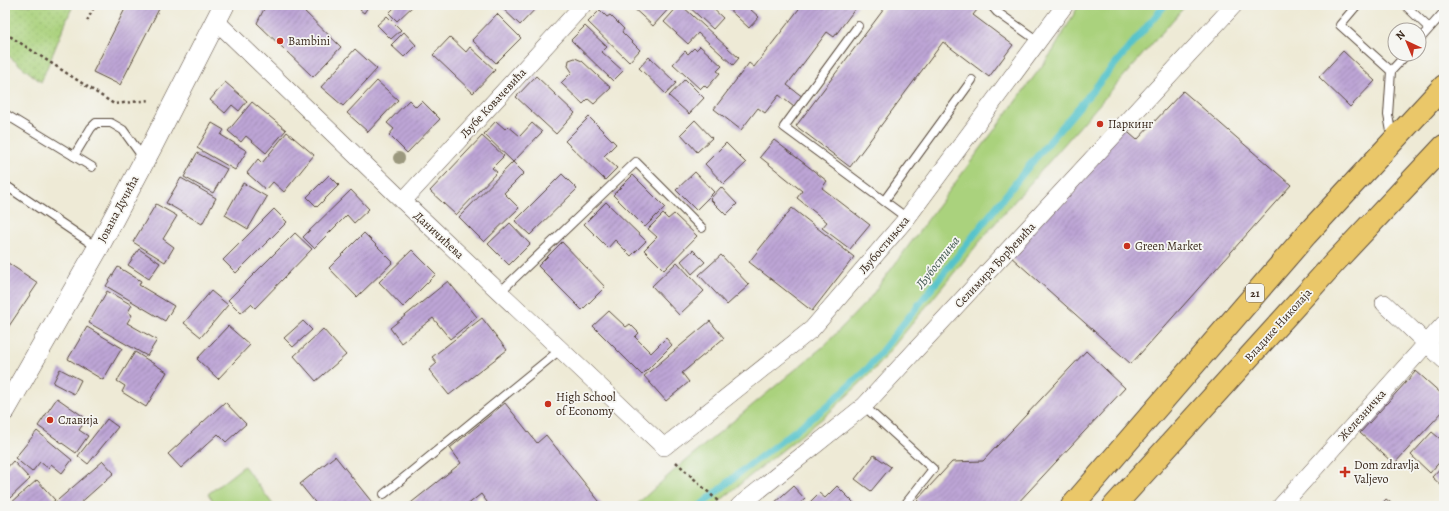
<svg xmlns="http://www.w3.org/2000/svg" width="1449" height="511" font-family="Alegreya,serif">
<defs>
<pattern id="park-dots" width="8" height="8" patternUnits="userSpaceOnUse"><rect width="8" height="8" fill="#aad27d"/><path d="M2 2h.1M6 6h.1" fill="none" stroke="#93b46c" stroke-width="1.8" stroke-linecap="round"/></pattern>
<pattern id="building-hatch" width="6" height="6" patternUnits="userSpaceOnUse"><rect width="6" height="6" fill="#bda5d6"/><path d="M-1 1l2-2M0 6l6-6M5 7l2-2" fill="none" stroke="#9b87ad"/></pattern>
</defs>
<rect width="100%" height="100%" fill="#f6f6f2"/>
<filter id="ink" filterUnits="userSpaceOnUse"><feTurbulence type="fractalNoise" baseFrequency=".025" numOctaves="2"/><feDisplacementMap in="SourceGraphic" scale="8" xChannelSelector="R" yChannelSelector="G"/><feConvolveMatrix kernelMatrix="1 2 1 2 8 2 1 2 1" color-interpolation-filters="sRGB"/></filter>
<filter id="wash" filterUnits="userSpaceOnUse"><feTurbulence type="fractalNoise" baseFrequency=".012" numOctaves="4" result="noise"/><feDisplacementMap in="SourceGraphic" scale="16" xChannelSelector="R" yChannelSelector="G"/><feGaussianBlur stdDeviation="0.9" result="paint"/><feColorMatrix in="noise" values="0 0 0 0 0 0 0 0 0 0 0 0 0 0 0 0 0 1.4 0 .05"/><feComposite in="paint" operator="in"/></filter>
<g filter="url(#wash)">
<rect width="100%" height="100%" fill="#eeead6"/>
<g fill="#aad27d" stroke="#727e4e">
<polygon points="1079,5 1186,5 991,228 873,371 828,414 745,480 714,506 635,506 679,466 825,345 869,299 1053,51"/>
<polygon points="244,466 274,506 217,506 208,494"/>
</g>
<polygon fill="url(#park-dots)" stroke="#727e4e" points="5,5 73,5 41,82 5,53"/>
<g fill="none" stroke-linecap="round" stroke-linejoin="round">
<polyline stroke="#55c3cb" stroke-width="7" points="700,506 738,474 826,407 869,367 1029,166 1165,5"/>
</g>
<g id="blocks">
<g fill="url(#building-hatch)">
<polygon points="127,5 161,5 120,85 93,72"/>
<polygon points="266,5 294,5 301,8 341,47 313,77 257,23"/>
<polygon points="364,5 368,7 364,13 360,10"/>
<polygon points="397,5 414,5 397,21 389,13"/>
<polygon points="499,5 539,5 520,25"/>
<polygon points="630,5 672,5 653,26"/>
<polygon points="679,5 681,5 739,58 733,65 698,33 688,44 664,22"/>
<polygon points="687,5 709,5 723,18 713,29"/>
<polygon points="724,5 754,5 750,9 759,17 749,28"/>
<polygon points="802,5 858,5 834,37 827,32 787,85 803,97 794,107 779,95 765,113 758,108 741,130 714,109 749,63 754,67"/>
<polygon points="887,5 981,5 973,15 1013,45 989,77 943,42 850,167 796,126"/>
<polygon points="600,10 607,17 610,15 624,29 622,32 640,50 629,62 588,22"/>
<polygon points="497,14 521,38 496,63 472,40"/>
<polygon points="387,16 401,30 391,39 377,25"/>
<polygon points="585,26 607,47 602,52 623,71 613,81 571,40"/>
<polygon points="404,32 416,45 404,57 391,45"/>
<polygon points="450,37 466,52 470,47 495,70 473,93 433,55"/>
<polygon points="700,46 722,66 717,71 720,73 707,88 704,85 700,89 673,64 685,51 688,54 694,48 696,50"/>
<polygon points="355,49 377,69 343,106 321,87"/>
<polygon points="1343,51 1375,81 1350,107 1319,77"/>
<polygon points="649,57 676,83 666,94 639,68"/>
<polygon points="575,58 582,61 611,88 594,104 588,99 583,104 561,83 572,72 568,66 569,60"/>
<polygon points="536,76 575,113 556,134 516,97"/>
<polygon points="685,79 704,98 689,114 669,96"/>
<polygon points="377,81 398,100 368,132 347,113"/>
<polygon points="225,82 247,101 239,111 232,105 225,113 210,100"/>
<polygon points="1183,91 1291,185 1131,364 1010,256 1122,127 1137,140"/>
<polygon points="409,100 416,107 422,101 440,119 407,153 389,135 394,129 387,123"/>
<polygon points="252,102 286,130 266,153 246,136 241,142 228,131"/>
<polygon points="589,117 616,144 604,156 617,168 605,180 565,141"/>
<polygon points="695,120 712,138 697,152 681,134"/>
<polygon points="496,121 505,129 508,126 520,136 532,123 542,132 513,162 524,173 504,193 519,208 484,242 459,217 513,162 484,134"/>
<polygon points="212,123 224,130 221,135 247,151 235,170 197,148"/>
<polygon points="287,132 314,155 284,192 273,182 266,190 247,173 258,159 262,163"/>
<polygon points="482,136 504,156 492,168 497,172 456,215 430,191"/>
<polygon points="774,140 827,181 822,188 870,225 850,249 822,228 827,222 797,198 802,191 760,157"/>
<polygon points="726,143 746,163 724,184 705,164"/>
<polygon points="197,153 227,169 213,193 184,177"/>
<polygon points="695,172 714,192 696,210 676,190"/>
<polygon points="562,174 577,189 530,235 515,221"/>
<polygon points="329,175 339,185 317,207 307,197"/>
<polygon points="633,175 665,207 645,227 613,195"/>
<polygon points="181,178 216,198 202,224 166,203"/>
<polygon points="243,183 267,197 248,229 225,215"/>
<polygon points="721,187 737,204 726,215 710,199"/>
<polygon points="351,190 369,209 354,223 347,215 314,248 303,237"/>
<polygon points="606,202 646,241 631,256 615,240 608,248 584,224"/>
<polygon points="156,204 177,216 163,239 174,247 165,262 133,242"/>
<polygon points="792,208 854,257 812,311 749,262"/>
<polygon points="274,209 287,222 236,273 223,260"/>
<polygon points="663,214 668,219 674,214 697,236 664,270 644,250 657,237 648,229"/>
<polygon points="510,223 530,244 509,265 488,244"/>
<polygon points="295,233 312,249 255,308 251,304 241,313 228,300"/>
<polygon points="364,233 393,262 357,297 329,268"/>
<polygon points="562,242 605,287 582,310 538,266"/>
<polygon points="139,249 160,263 149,279 128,265"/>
<polygon points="412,250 436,274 403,307 379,282"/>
<polygon points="693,250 705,262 692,274 681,261"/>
<polygon points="721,255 749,285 727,305 699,275"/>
<polygon points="5,261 38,283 5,332"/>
<polygon points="677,262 704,291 679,315 652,286"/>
<polygon points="118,267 141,281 139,285 174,306 165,321 106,286"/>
<polygon points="448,281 477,317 450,339 433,318 401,343 390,328"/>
<polygon points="107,291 132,305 128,312 132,315 127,323 157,340 147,356 89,323"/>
<polygon points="211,291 228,305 201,337 184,323"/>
<polygon points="609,311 626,327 630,324 639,333 635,337 651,353 666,338 672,345 642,375 593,326"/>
<polygon points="482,318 507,350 449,395 429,370 437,363 432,357"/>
<polygon points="303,321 312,330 293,347 284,338"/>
<polygon points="710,321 724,338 682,373 689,382 666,401 644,376"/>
<polygon points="228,326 250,345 218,379 197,359"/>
<polygon points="87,327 122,348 103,380 68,359"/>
<polygon points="323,329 346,355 316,381 294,356"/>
<polygon points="1086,351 1125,388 1015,506 923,506 917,500 952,462 983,461"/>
<polygon points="135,352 167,372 146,407 122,392 125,386 117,381"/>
<polygon points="60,369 81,380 74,394 53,383"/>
<polygon points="1416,371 1444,396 1444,410 1394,464 1360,433"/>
<polygon points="57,398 87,419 79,430 88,436 76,453 38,426"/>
<polygon points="225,402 246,424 226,442 218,434 181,468 168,454"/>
<polygon points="505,403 537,443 546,435 603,506 490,506 481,494 466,506 407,506 461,463 450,448"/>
<polygon points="107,419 118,427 88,464 78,456"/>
<polygon points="37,431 72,460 62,473 51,464 48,468 40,462 32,472 15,458"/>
<polygon points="1432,432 1444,442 1444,457 1430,473 1411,455"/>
<polygon points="874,455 891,467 871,491 855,479"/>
<polygon points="335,456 375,506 318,506 300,484"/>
<polygon points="13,461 30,479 9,499 5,495 5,470"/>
<polygon points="103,461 114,473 77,506 51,506"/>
<polygon points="1444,464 1444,488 1432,477"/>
<polygon points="37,480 55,500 48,506 12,506 10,504"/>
<polygon points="793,486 805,499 797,506 775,506 773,504"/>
<polygon points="837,486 857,506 806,506 819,493 825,498"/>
<polygon points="1386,499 1395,506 1380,506"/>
</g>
</g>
</g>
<g filter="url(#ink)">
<use href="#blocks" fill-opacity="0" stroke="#56473a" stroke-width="1"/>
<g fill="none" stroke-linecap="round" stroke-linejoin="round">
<g stroke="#56473a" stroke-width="10">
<g id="service">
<polyline points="991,5 997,12 1038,41"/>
<polyline points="1357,5 1340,25 1391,71"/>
<polyline points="1405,5 1429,28"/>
<polyline points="858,26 784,127 907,218"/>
<polyline points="1419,40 1444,12"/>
<polyline points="5,114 74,156 91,128 96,123 111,123 123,130 144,159"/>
<polyline points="1392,137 1388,115 1391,71 1407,54"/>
<polyline points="74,156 92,167"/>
<polyline points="5,185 98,248"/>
<polyline points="884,201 972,80"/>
<polyline points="500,292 636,162 702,228"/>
<polyline points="864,406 933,469 904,506"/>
<polyline points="384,494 561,349"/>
</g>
</g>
<g stroke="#56473a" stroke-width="18">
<g id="minor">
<polyline points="216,21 403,201 664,447 812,329 907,218 1065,5"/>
<polyline points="403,201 583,5"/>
<polyline points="1384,303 1444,360"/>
<polyline points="739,506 864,406 1234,5"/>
<polyline points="1281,506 1444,324"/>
</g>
</g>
<g stroke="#56473a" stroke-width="22">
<polyline id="tertiary" points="5,410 98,248 153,144 224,5"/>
</g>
<g stroke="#56473a" stroke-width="24">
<g id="primary">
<polyline points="1072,506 1306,235 1444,86"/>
<polyline points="1114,506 1335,262 1444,146"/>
</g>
</g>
<g stroke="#56473a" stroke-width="2.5" stroke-dasharray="3 3" stroke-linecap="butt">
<polyline points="87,21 95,5"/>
<polyline points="5,33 114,104 151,100"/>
<polyline points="676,462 720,503"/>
</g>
<use href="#service" stroke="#fff" stroke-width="8"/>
<use href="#minor" stroke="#fff" stroke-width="17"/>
<use href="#tertiary" stroke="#fff" stroke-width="21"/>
<use href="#primary" stroke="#eac769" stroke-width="22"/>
</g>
<circle fill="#9b987e" cx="399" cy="158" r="6"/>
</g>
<g fill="#c8321e" stroke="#f6f6f2" stroke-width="1.5">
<circle cx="280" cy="41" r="4"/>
<circle cx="1100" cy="124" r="4"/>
<circle cx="1127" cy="246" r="4"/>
<circle cx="548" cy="404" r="4"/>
<circle cx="50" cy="420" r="4"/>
<path d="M1343 466h4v4h4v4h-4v4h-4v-4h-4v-4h4z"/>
</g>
<g text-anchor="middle" stroke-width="3.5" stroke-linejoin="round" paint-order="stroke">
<rect fill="#f6f6f2" stroke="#73675e" stroke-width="1" x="1246" y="284" width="18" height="18" rx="3"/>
<g font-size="11" font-weight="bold" fill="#3b2a1e">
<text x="1255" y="297">21</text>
</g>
<g font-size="12" fill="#3b2a1e" stroke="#f6f6f2" text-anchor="start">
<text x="288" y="45">Bambini</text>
<text x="1108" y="128">Паркинг</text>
<text x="1135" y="250">Green Market</text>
<text x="556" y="401">High School<tspan x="556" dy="14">of Economy</tspan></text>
<text x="58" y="424">Славија</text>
<text x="1354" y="469">Dom zdravlja<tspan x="1354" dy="14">Valjevo</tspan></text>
</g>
<g font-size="12" fill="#3b2a1e" stroke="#f6f6f2">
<text transform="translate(493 103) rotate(-47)" y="4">Љубе Ковачевића</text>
<text transform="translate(118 209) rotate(-62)" y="4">Јована Дучића</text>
<text transform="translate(439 235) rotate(43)" y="4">Даничићева</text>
<text transform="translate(884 245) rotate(-50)" y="4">Љубостињска</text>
<text transform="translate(995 265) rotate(-47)" y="4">Селимира Ђорђевића</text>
<text transform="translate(1278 325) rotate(-48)" y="4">Владике Николаја</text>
<text transform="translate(1362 415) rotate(-48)" y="4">Железничка</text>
</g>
<g font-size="13" font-style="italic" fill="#435852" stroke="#f6f6f2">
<text transform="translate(937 262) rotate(-52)" y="5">Љубостиња</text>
</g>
</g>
<rect width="1449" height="511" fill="none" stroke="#f6f6f2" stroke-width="20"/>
<g transform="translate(1407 42) rotate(316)"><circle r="19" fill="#f6f6f2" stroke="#aba49d"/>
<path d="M0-3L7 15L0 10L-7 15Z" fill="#c8321e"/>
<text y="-6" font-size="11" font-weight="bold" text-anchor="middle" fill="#3b2a1e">N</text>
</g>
</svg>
